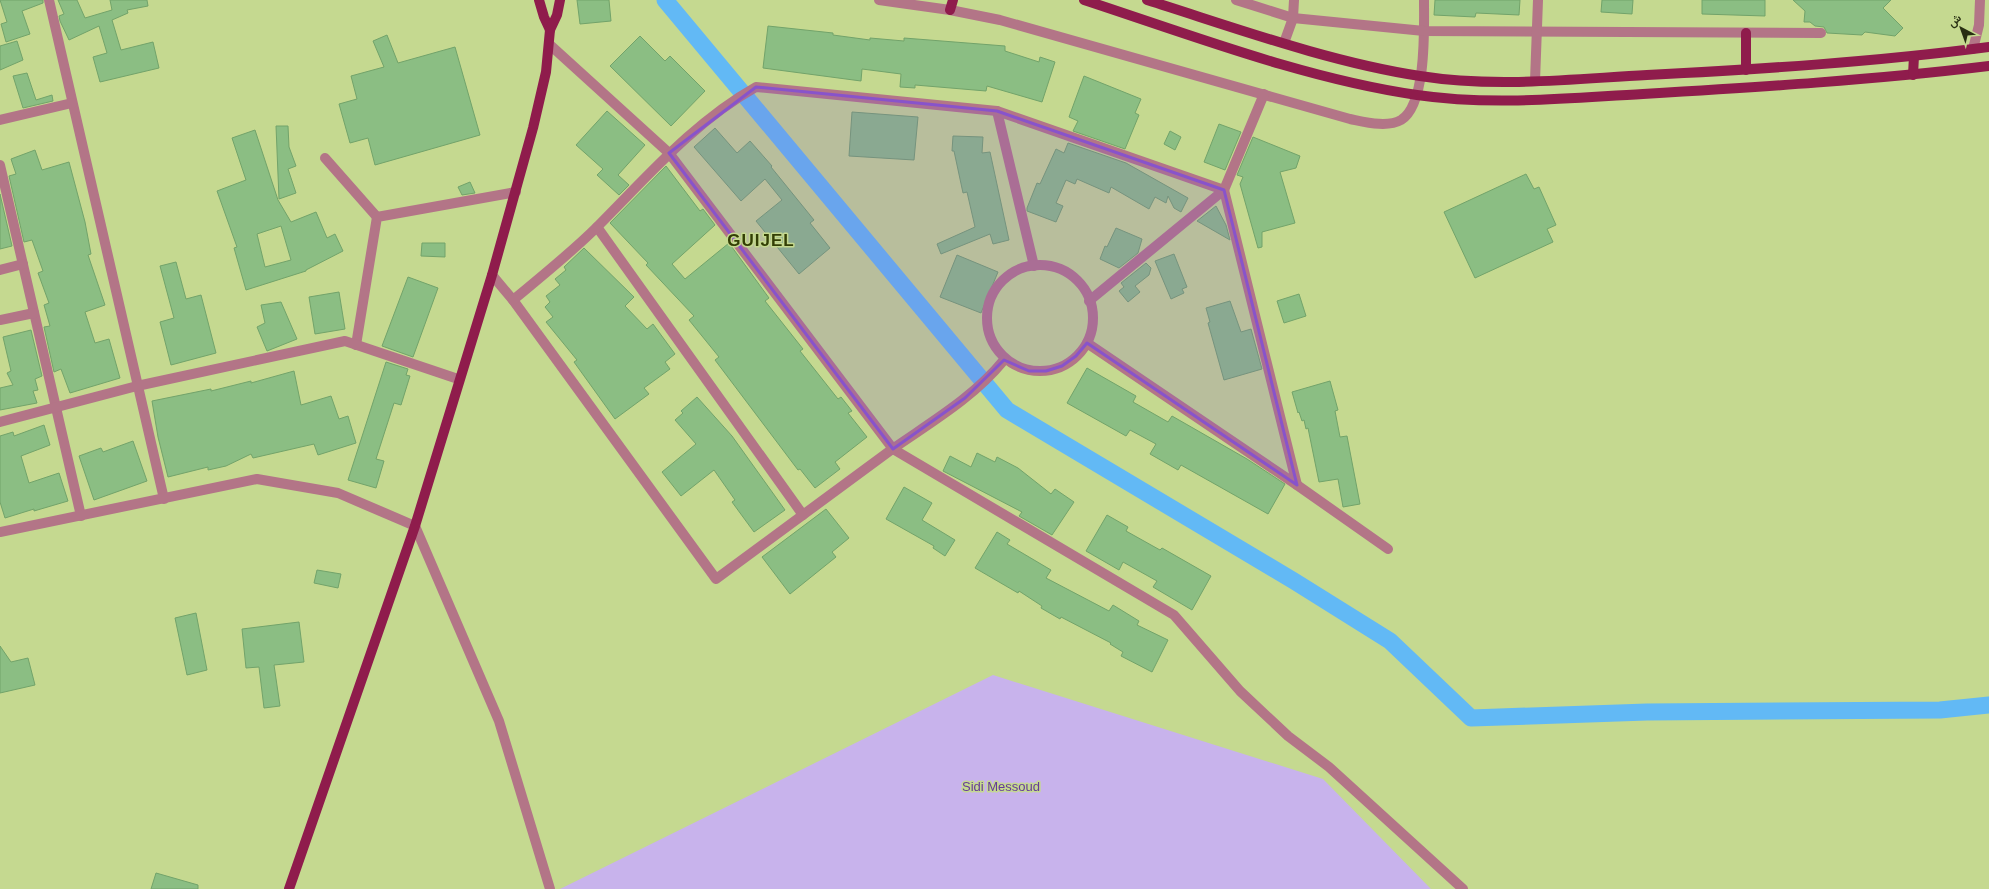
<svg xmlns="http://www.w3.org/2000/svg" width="1989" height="889" font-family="Helvetica,Vazirmatn,sans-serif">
<rect width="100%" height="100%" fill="#c5d990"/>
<polygon fill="#c8b3ec" points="993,675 1323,779 1431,889 560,889"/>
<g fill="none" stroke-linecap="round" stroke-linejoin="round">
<polyline stroke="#62b9f5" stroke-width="17" points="665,0 1007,410 1294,581 1390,641 1471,718 1647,712 1940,710 1989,705"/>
</g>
<g fill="#8bbe83" stroke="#72a36a" fill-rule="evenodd">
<polygon points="0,0 43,0 43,3 22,11 30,34 6,42 1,24 7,22"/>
<polygon points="58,0 77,0 85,18 112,10 110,0 147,0 148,6 127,10 128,13 112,20 121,50 153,42 159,68 100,82 93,57 107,53 99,26 69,40 60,21 59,16 64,14"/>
<polygon points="577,0 609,0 611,21 580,24"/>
<polygon points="1435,0 1520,0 1519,15 1476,13 1475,17 1434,15"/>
<polygon points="1602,0 1633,0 1632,14 1601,12"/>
<polygon points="1702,0 1765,0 1765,16 1702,14"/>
<polygon points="1793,0 1891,0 1883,8 1903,28 1895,36 1865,32 1862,35 1827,33 1824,27 1815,26 1810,22 1804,22 1805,11"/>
<polygon points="768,26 833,33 833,35 870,40 870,38 904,41 904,38 1005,46 1005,51 1039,62 1040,57 1055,62 1042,102 987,86 986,91 915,85 915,88 900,87 901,74 862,69 861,81 763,68"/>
<polygon points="387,35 398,63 455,47 480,135 375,165 368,138 350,143 339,104 357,99 351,76 384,67 373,41"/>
<polygon points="640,36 665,61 670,56 705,91 671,126 610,66"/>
<polygon points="17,41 23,60 0,70 0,46"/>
<polygon points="27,73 36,100 52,95 53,101 23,108 13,76"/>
<polygon points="1084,76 1141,99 1135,113 1139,115 1125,149 1073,131 1078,121 1069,117"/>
<polygon points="607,111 645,145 618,175 629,185 619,195 597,175 603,169 576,145"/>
<polygon points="852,112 918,117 914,160 849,156"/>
<polygon points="1219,124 1241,132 1225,170 1204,162"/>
<polygon points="276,126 288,126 289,147 296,166 288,169 296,193 279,199"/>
<polygon points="715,128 737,153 750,141 772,166 771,167 814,220 810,223 830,248 799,274 756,221 782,200 765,179 741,201 694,147"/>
<path d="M255,130L278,200L291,222L316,212L327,238L335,234L343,251L306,270V271L246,290L234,248L237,247L217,191L246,180L232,138ZM281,226L291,260L265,267L257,234Z"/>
<polygon points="1170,131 1181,137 1175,150 1164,144"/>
<polygon points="953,136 983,137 982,153 990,152 1009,240 993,244 990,234 941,254 937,244 975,227 967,192 963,193 954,151 952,151"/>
<polygon points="1253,137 1300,156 1296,168 1280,172 1295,223 1262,232 1262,247 1258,248 1240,184 1243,177 1237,175"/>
<polygon points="1068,143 1126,163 1188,198 1181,212 1174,208 1168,196 1166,203 1155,197 1149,209 1111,187 1109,193 1077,179 1075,184 1066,180 1056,203 1063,206 1056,222 1027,211 1027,208 1037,183 1040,184 1056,149 1064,153"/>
<polygon points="35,150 42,170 69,162 85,222 91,254 88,255 105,305 85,312 95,343 109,339 120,378 70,393 61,369 54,372 44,327 50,326 44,305 49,303 38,273 43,271 32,240 24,242 9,176 16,174 11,159"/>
<polygon points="666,166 700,211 703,209 715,225 672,264 685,279 729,243 769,298 765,301 803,349 800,351 838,399 841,397 852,411 848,413 867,437 835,462 840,469 815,488 800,469 798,470 715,360 719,357 689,320 694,316 646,265 648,263 610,223"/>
<polygon points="1526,174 1534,189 1539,187 1556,225 1547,229 1553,242 1475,278 1444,212"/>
<polygon points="470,182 475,193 462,195 458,187"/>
<polygon points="0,194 12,246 0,249"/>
<polygon points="1216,206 1226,225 1230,240 1197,221"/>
<polygon points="1116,228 1142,239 1138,253 1119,268 1100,259 1105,246 1107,247"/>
<polygon points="422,243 445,243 445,257 421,256"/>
<polygon points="584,248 634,297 625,306 647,329 653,324 675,354 665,362 670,369 644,388 649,394 615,419 574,362 577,360 546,322 553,317 545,307 550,302 546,296 560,285 555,279 566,270 564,267"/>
<polygon points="1174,254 1187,287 1182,289 1184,293 1171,299 1155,261"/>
<polygon points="957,255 998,272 981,313 940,297"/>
<polygon points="176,262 186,299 201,295 216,353 171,365 160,322 174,318 160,266"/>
<polygon points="1146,263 1151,268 1149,275 1135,286 1140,292 1128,302 1119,291 1124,287 1121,283"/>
<polygon points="408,277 438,288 413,357 382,346"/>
<polygon points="339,292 345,329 315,334 309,297"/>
<polygon points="1299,294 1306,316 1284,323 1277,301"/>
<polygon points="1230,301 1241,332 1251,329 1262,369 1224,380 1208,323 1210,322 1206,308"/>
<polygon points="281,302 297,339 267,351 257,327 265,323 261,305"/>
<polygon points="31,330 42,376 35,379 38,390 33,391 37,403 0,410 0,388 13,385 7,373 11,371 3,337"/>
<polygon points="386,362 408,369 406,375 410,376 401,405 394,403 376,459 384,461 376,488 348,480"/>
<polygon points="1087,368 1136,396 1133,402 1168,422 1172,416 1247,459 1285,484 1268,514 1181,465 1178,470 1150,454 1156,444 1130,430 1126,436 1067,403"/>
<polygon points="294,371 301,405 331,396 339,419 348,416 356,443 318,455 314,444 253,458 251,454 226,466 208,470 208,467 168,477 158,437 152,401 211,389 211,391 251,381 251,383"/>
<polygon points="1330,381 1338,410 1335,411 1340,437 1347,436 1360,504 1343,507 1338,479 1319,482 1308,428 1306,429 1304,420 1302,421 1299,412 1298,413 1292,392"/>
<polygon points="697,397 732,436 785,510 754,532 732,502 735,500 714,470 681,496 662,472 696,444 675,420 683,413 681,411"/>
<polygon points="44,425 50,445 21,456 29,483 59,473 68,501 34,511 34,509 5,518 0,502 0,436 13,432 14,436"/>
<polygon points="133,441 147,481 94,500 79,456 101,448 103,452"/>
<polygon points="977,453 995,462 997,457 1018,468 1051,494 1055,489 1074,502 1052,535 1019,516 1022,512 943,471 950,456 971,467"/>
<polygon points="904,487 932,503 922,520 955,540 945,556 933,548 934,546 886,519"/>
<polygon points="826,509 849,538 832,552 836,557 790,594 762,557"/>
<polygon points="1107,515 1128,527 1126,531 1160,550 1162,548 1211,576 1192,610 1153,587 1157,581 1123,562 1119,570 1086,551"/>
<polygon points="997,532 1010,540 1007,544 1051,570 1046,578 1109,611 1113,605 1139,621 1137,625 1168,640 1152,672 1121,656 1123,652 1110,644 1111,643 1061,617 1060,619 1041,608 1042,606 1019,591 1018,593 975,568"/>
<polygon points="317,570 341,574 338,588 314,583"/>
<polygon points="196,613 207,670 187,675 175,618"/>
<polygon points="299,622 304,662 274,665 280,706 264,708 259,667 246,668 242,629"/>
<polygon points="0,646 11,662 28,658 35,685 0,693"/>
<polygon points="156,873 198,885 198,889 151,889"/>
</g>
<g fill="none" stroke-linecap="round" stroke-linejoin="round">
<g stroke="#b37587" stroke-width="10">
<polyline points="49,0 164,499"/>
<path d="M879,0L950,10L1000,20L1350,119C1365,122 1387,128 1401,120C1427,104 1424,27 1424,0"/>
<polyline points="1236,0 1293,18 1424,31 1821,33"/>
<polyline points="1284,43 1293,18 1294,0"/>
<polyline points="549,44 669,153 893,449 1174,615 1240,691 1288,736 1329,767 1463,889"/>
<polyline points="1973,49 1979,25 1980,0"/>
<polyline points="1535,81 1538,0"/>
<polyline points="997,111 1034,266"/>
<polyline points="0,120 72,103"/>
<polyline points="325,158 377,217"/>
<polyline points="0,165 81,516"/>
<polyline points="597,227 803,515"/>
<circle cx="1040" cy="318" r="53"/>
<polyline points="0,270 23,264"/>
<path d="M492,275L513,300L716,579C774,536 833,493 891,450C931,422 973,398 1004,360"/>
<path d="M513,300C542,276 572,252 598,226C647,177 695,121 756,87L997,111L1224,190L1297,485"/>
<polyline points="1089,301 1224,190 1264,94"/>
<polyline points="0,320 34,313"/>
<polyline points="1087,343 1297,485 1388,549"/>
<polyline points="356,345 377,217 516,192"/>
<polyline points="0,422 137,386 345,341 458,379"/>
<polyline points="0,532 257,479 338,493 415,526 499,721 550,889"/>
</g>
<g stroke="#8f1c4c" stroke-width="10">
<polyline points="539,0 544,17 550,30"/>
<path d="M1084,0C1191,35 1306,79 1417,95C1492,106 1568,98 1643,94C1759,87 1874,80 1989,66"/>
<path d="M1147,0C1236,28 1329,62 1420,76C1495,88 1572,79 1647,75C1761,69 1875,62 1989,47"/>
<polyline points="950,10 953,0"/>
<polyline points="1746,33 1746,70"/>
<polyline points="1913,75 1914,56"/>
<polyline points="289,889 415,526 492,275 533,128 546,72 550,30 557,15 560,0"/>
</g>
</g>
<path fill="#8853cb" fill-opacity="0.2" stroke="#8853cb" stroke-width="3" stroke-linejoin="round" d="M756,87L997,111L1224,190L1297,485L1087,343L1076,356L1062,366L1046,371H1029L1004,360L965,398L893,449L669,153Z"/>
<g text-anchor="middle" stroke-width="3" stroke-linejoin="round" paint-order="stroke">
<g font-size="13" fill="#653a9a" stroke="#c5d990">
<text x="1001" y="791">Sidi Messoud</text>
</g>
<g font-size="17" font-weight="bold" letter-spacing="1" fill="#333f05" stroke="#c5d990">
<text x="761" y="246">GUIJEL</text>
</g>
</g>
<g transform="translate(1961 28) rotate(319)" stroke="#c5d990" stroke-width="3" paint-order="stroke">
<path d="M0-3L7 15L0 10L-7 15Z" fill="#282f12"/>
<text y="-6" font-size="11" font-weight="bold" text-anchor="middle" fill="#282f12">ش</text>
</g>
</svg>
